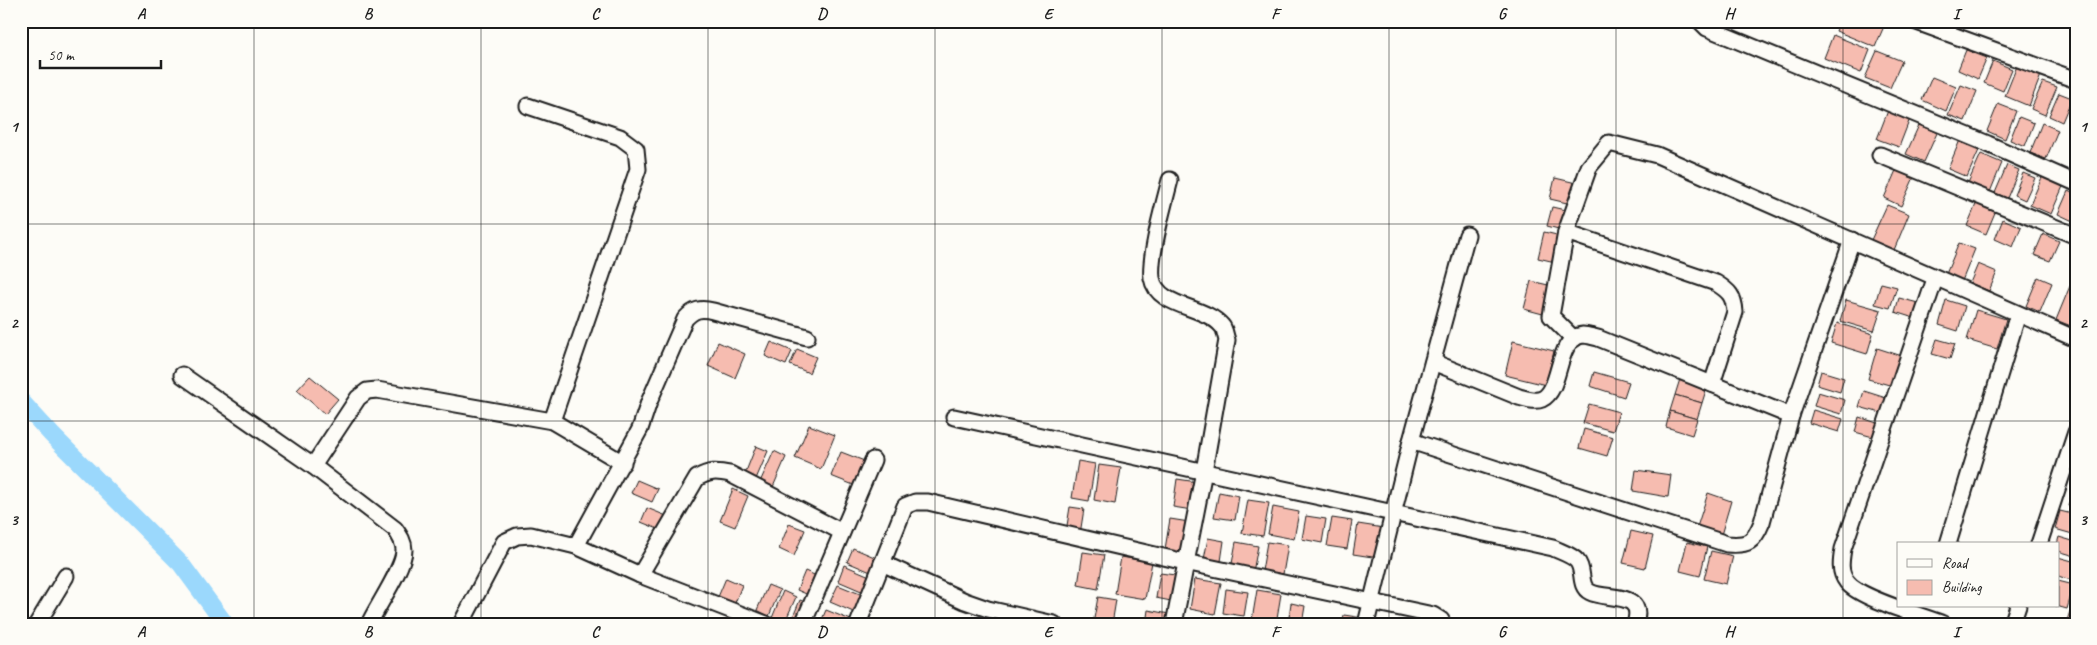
<svg xmlns="http://www.w3.org/2000/svg" width="2097" height="645" font-family="Caveat,sans-serif">
<rect width="100%" height="100%" fill="#fdfcf7"/>
<filter id="ink" filterUnits="userSpaceOnUse"><feTurbulence type="fractalNoise" baseFrequency=".02" numOctaves="2"/><feDisplacementMap in="SourceGraphic" scale="10" xChannelSelector="R" yChannelSelector="G"/><feConvolveMatrix kernelMatrix="1 2 1 2 8 2 1 2 1" color-interpolation-filters="sRGB"/></filter>
<g filter="url(#ink)">
<g fill="none" stroke-linecap="round" stroke-linejoin="round">
<polyline stroke="#9bd8fc" stroke-width="18" points="21,401 52,435 181,564 225,624"/>
</g>
<g fill="#f6bcb0" stroke="#1c1c1c">
<polygon points="1840,21 1878,21 1885,24 1875,47 1836,31"/>
<polygon points="1833,35 1870,50 1861,73 1824,58"/>
<polygon points="1966,50 1987,58 1978,79 1958,70"/>
<polygon points="1877,51 1902,61 1890,88 1865,78"/>
<polygon points="1993,61 2012,69 2003,91 1984,83"/>
<polygon points="2017,66 2041,75 2029,106 2005,96"/>
<polygon points="1932,77 1956,87 1946,111 1922,100"/>
<polygon points="2043,82 2057,87 2045,115 2031,109"/>
<polygon points="1961,85 1977,91 1965,121 1948,115"/>
<polygon points="2059,93 2072,98 2062,122 2049,116"/>
<polygon points="1998,104 2016,111 2005,139 1987,131"/>
<polygon points="2076,106 2076,127 2068,124"/>
<polygon points="1889,108 1911,116 1899,147 1877,139"/>
<polygon points="2019,117 2034,123 2025,146 2010,140"/>
<polygon points="2042,123 2058,130 2046,159 2030,153"/>
<polygon points="1919,125 1937,133 1924,162 1906,154"/>
<polygon points="1960,140 1980,148 1967,177 1948,169"/>
<polygon points="1981,154 2002,163 1990,192 1968,183"/>
<polygon points="2007,165 2019,170 2007,198 1995,193"/>
<polygon points="1897,168 1915,175 1901,206 1884,198"/>
<polygon points="2023,173 2035,178 2025,200 2014,195"/>
<polygon points="2043,175 2064,184 2051,214 2030,205"/>
<polygon points="1555,178 1589,186 1584,207 1550,199"/>
<polygon points="2068,191 2076,195 2075,222 2058,214"/>
<polygon points="1977,202 1996,210 1986,234 1967,226"/>
<polygon points="1887,205 1909,214 1894,250 1871,240"/>
<polygon points="1552,207 1578,213 1574,233 1547,226"/>
<polygon points="2003,219 2021,227 2013,247 1995,239"/>
<polygon points="1544,232 1574,239 1568,265 1538,258"/>
<polygon points="2043,234 2059,241 2050,261 2034,255"/>
<polygon points="1959,243 1975,249 1962,281 1946,274"/>
<polygon points="1978,264 1997,272 1989,291 1970,283"/>
<polygon points="2038,277 2052,283 2040,312 2026,306"/>
<polygon points="1531,281 1561,288 1554,317 1524,309"/>
<polygon points="1881,283 1897,287 1890,308 1875,304"/>
<polygon points="2070,286 2076,289 2076,328 2056,320"/>
<polygon points="1899,298 1922,304 1917,319 1895,312"/>
<polygon points="1846,300 1881,310 1874,331 1840,321"/>
<polygon points="1946,300 1965,306 1958,331 1939,325"/>
<polygon points="1976,310 2006,319 1997,349 1967,340"/>
<polygon points="1837,323 1873,334 1867,354 1831,343"/>
<polygon points="1937,339 1955,344 1950,359 1932,354"/>
<polygon points="1513,341 1554,351 1546,385 1505,375"/>
<polygon points="718,342 745,354 735,378 708,366"/>
<polygon points="771,342 792,351 786,365 765,356"/>
<polygon points="1877,348 1902,356 1893,386 1868,379"/>
<polygon points="797,349 816,357 809,373 790,365"/>
<polygon points="1821,371 1844,378 1840,392 1817,385"/>
<polygon points="1594,372 1629,382 1624,397 1590,386"/>
<polygon points="310,376 338,399 325,414 297,390"/>
<polygon points="1680,379 1707,387 1702,403 1675,395"/>
<polygon points="1864,391 1886,398 1881,413 1859,407"/>
<polygon points="1818,392 1845,400 1841,414 1814,406"/>
<polygon points="1675,395 1702,403 1697,419 1670,411"/>
<polygon points="1589,404 1619,412 1613,431 1583,423"/>
<polygon points="1813,410 1843,419 1839,432 1809,423"/>
<polygon points="1670,411 1697,419 1692,435 1666,427"/>
<polygon points="1859,417 1877,423 1873,437 1855,432"/>
<polygon points="809,425 835,435 821,469 795,458"/>
<polygon points="1584,429 1613,437 1607,456 1579,448"/>
<polygon points="756,446 768,451 756,479 745,474"/>
<polygon points="774,451 786,457 773,487 760,482"/>
<polygon points="841,452 867,462 856,486 831,476"/>
<polygon points="1078,461 1095,464 1089,501 1072,498"/>
<polygon points="1099,465 1121,468 1115,504 1094,500"/>
<polygon points="1636,470 1671,475 1668,497 1633,491"/>
<polygon points="1177,479 1197,482 1192,510 1173,507"/>
<polygon points="2076,479 2076,509 2068,506"/>
<polygon points="637,480 658,489 652,502 631,493"/>
<polygon points="733,489 748,496 735,527 720,521"/>
<polygon points="1219,492 1239,496 1235,520 1214,517"/>
<polygon points="1708,493 1731,501 1721,535 1697,527"/>
<polygon points="1248,500 1269,503 1263,536 1242,533"/>
<polygon points="1070,507 1084,509 1080,534 1066,532"/>
<polygon points="1273,507 1299,512 1294,539 1268,534"/>
<polygon points="647,508 669,517 663,531 641,522"/>
<polygon points="2060,511 2076,515 2076,535 2055,529"/>
<polygon points="1306,516 1326,519 1322,543 1302,539"/>
<polygon points="1332,518 1352,521 1347,549 1327,546"/>
<polygon points="1170,519 1189,522 1184,553 1165,549"/>
<polygon points="789,524 805,530 794,556 779,549"/>
<polygon points="1358,524 1384,528 1379,558 1353,554"/>
<polygon points="1631,531 1653,536 1645,568 1623,563"/>
<polygon points="2059,537 2076,542 2075,556 2058,551 2057,544"/>
<polygon points="1208,538 1224,541 1220,568 1203,565"/>
<polygon points="1236,542 1258,546 1253,572 1231,569"/>
<polygon points="1267,542 1288,545 1283,574 1262,571"/>
<polygon points="1687,542 1707,547 1700,576 1680,571"/>
<polygon points="853,548 879,559 873,573 847,562"/>
<polygon points="1711,551 1733,556 1726,584 1704,579"/>
<polygon points="1083,552 1104,555 1098,589 1078,585"/>
<polygon points="1121,557 1152,562 1145,599 1115,594"/>
<polygon points="2058,557 2076,562 2071,580 2058,576"/>
<polygon points="844,565 872,577 866,593 838,581"/>
<polygon points="805,571 819,577 811,596 797,590"/>
<polygon points="1160,573 1175,575 1171,601 1156,598"/>
<polygon points="726,578 742,585 735,603 718,597"/>
<polygon points="1195,579 1221,583 1215,614 1190,609"/>
<polygon points="2058,581 2074,585 2067,609 2056,606 2058,606"/>
<polygon points="768,585 780,590 769,616 757,610"/>
<polygon points="838,585 865,596 858,614 830,602"/>
<polygon points="1226,589 1248,592 1244,616 1223,613"/>
<polygon points="1257,590 1281,594 1276,624 1252,620"/>
<polygon points="783,591 796,597 784,624 772,618"/>
<polygon points="1098,597 1116,600 1112,624 1093,624"/>
<polygon points="800,600 810,604 802,624 790,624"/>
<polygon points="1291,603 1305,606 1302,624 1288,624"/>
<polygon points="826,610 856,622 855,624 820,624"/>
<polygon points="1148,610 1169,614 1168,624 1146,624"/>
<polygon points="2070,611 2076,613 2076,624 2066,624"/>
<polygon points="1344,615 1363,618 1362,624 1342,624"/>
</g>
<g fill="none" stroke-linecap="round" stroke-linejoin="round">
<g stroke="#1c1c1c" stroke-width="19">
<g id="minor">
<polyline points="1700,21 1707,28 1988,144 2076,183"/>
<polyline points="1914,21 2076,80"/>
<polyline points="528,106 620,137 636,149 638,169 552,421"/>
<polyline points="1880,155 2076,236"/>
<path d="M1170,180C1164,204 1149,256 1152,278C1157,308 1205,305 1222,326C1225,329 1225,335 1227,340L1204,471L1174,624"/>
<path d="M1566,232L1716,283C1729,291 1734,296 1735,312L1712,384"/>
<path d="M1935,279L1843,549C1841,561 1839,572 1847,582C1858,598 1923,616 1943,624"/>
<polyline points="1574,339 1551,316 1566,232 1589,167 1609,143 1657,155 2076,339"/>
<path d="M1433,362L1519,397C1526,399 1535,402 1542,399C1563,389 1555,338 1583,335C1587,335 1593,337 1598,338L1791,416"/>
<path d="M182,375L313,466L395,529C400,536 404,542 404,550C404,568 377,606 369,624"/>
<path d="M954,417L1553,548C1561,552 1572,555 1577,561C1585,570 1578,586 1590,592C1606,601 1646,590 1635,624"/>
<path d="M1411,441L1727,544C1748,546 1754,542 1762,522L1791,416L1852,240"/>
<polyline points="313,466 358,398 367,391 377,390 552,421 623,463"/>
<polyline points="1948,544 2018,314"/>
<polyline points="2039,544 2076,432"/>
<path d="M576,546L640,429L649,402L685,319C694,309 701,308 713,311L807,337"/>
<polyline points="882,563 965,601 988,609 1054,624"/>
<path d="M640,575L697,478C709,471 716,471 730,474L842,532"/>
<polyline points="37,624 66,576"/>
<polyline points="461,624 504,542 517,536 531,535 576,546 640,575 766,624"/>
<polyline points="803,624 873,460"/>
<polyline points="858,624 905,506 915,502 928,502 1185,562 1433,615 1441,620 1443,624"/>
<polyline points="1366,624 1411,441 1467,235"/>
<polyline points="2012,624 2018,606"/>
</g>
</g>
<use href="#minor" stroke="#fdfcf7" stroke-width="15"/>
</g>
</g>
<path fill="none" stroke="#1c1c1c" stroke-width="1" stroke-opacity="0.55" d="M254,21V624M481,21V624M708,21V624M935,21V624M1162,21V624M1389,21V624M1616,21V624M1843,21V624M21,224H2076M21,421H2076"/>
<rect width="2097" height="645" fill="none" stroke="#fdfcf7" stroke-width="55"/>
<rect x="1897" y="542" width="162" height="65" fill="#fdfcf7" stroke="#a3a29f"/>
<rect x="1907" y="559" width="25" height="8" fill="#fdfcf7" stroke="#a3a29f"/>
<text x="1942" y="568" font-size="15" fill="#1c1c1c">Road</text>
<rect x="1907" y="580" width="25" height="15" fill="#f6bcb0" stroke="#a3a29f"/>
<text x="1942" y="592" font-size="15" fill="#1c1c1c">Building</text>
<path d="M40 60v8h121v-8" fill="none" stroke="#1c1c1c" stroke-width="2.5"/>
<text x="48" y="60" font-size="15" fill="#1c1c1c" stroke="#fdfcf7" stroke-width="4" paint-order="stroke">50 m</text>
<rect x="28" y="28" width="2042" height="590" fill="none" stroke="#1c1c1c" stroke-width="2"/>
<g font-size="16" text-anchor="middle" font-weight="bold" fill="#1c1c1c">
<text x="141" y="19">A</text>
<text x="368" y="19">B</text>
<text x="595" y="19">C</text>
<text x="822" y="19">D</text>
<text x="1048" y="19">E</text>
<text x="1275" y="19">F</text>
<text x="1502" y="19">G</text>
<text x="1729" y="19">H</text>
<text x="1956" y="19">I</text>
<text x="14" y="132">1</text>
<text x="2083" y="132">1</text>
<text x="14" y="328">2</text>
<text x="2083" y="328">2</text>
<text x="14" y="525">3</text>
<text x="2083" y="525">3</text>
<text x="141" y="637">A</text>
<text x="368" y="637">B</text>
<text x="595" y="637">C</text>
<text x="822" y="637">D</text>
<text x="1048" y="637">E</text>
<text x="1275" y="637">F</text>
<text x="1502" y="637">G</text>
<text x="1729" y="637">H</text>
<text x="1956" y="637">I</text>
</g>
</svg>
